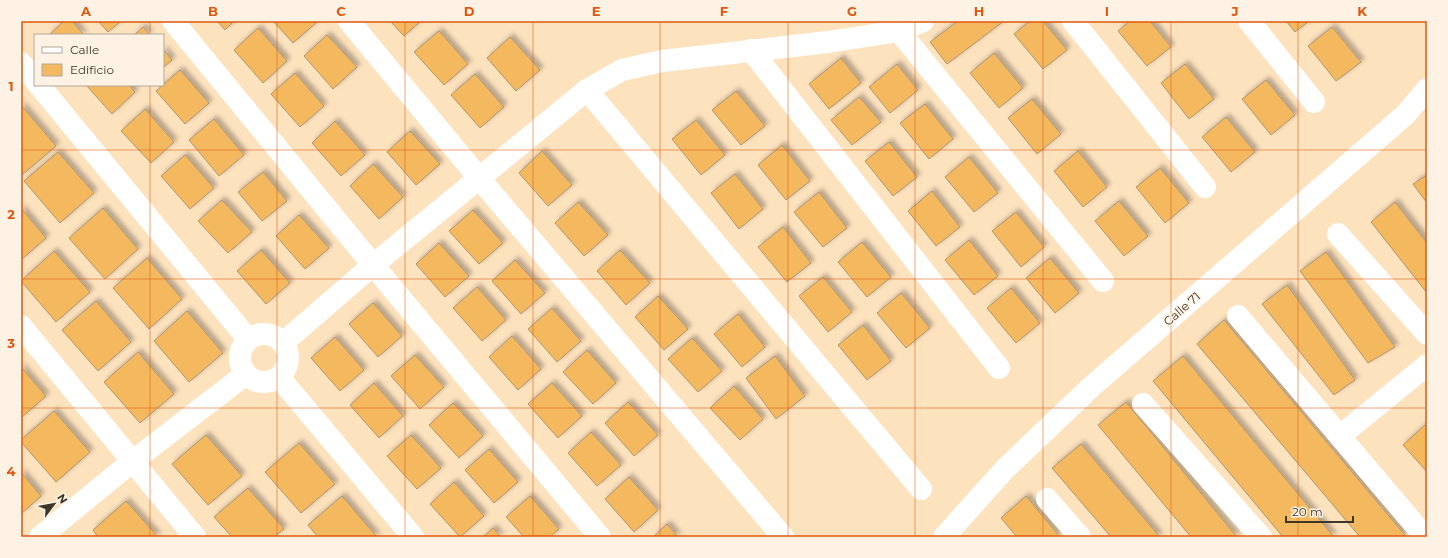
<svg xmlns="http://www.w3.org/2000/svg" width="1448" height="558" font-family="Montserrat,sans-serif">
<defs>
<filter id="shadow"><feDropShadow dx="3.5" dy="-3.5" stdDeviation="2" flood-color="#0004"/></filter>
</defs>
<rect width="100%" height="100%" fill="#fde2be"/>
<g fill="#f4b85f" stroke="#ad9573" filter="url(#shadow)">
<polygon points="64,21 72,21 84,35 49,35"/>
<polygon points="98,21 121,21 108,32"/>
<polygon points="217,21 234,21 225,30"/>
<polygon points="273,21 316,21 317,22 293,43"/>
<polygon points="390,21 421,21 404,36"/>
<polygon points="958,21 1004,21 947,64 930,42"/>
<polygon points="1030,21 1043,21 1067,50 1043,69 1014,34"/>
<polygon points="1130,21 1150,21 1171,47 1147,66 1118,31"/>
<polygon points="1286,21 1309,21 1295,32"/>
<polygon points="143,27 150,35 134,35"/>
<polygon points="1332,27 1361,62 1336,81 1308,46"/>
<polygon points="258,28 287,61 263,83 234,50"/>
<polygon points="439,31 468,64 444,85 414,52"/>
<polygon points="327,35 357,67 333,89 304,56"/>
<polygon points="510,37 540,70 516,91 487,58"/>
<polygon points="163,49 172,60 163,68"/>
<polygon points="994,53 1023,88 999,108 970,73"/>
<polygon points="841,58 861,83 829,109 809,84"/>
<polygon points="897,64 918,90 890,113 869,87"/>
<polygon points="1185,64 1214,99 1189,119 1161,83"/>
<polygon points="180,70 209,103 185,124 156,91"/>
<polygon points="295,73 324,106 300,127 271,94"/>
<polygon points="475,74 504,107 480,128 451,95"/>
<polygon points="1266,80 1295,115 1271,135 1242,99"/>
<polygon points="86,85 129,85 135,92 112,114"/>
<polygon points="736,91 765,126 741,145 712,110"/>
<polygon points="859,97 881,122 852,145 831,120"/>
<polygon points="1032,99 1061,134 1037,154 1008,118"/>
<polygon points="925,104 953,139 929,159 900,123"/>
<polygon points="21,105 56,146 22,175 21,174"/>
<polygon points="145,109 174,142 151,163 121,131"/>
<polygon points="1226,117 1255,152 1231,172 1202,137"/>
<polygon points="214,119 244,155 219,176 189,140"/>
<polygon points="696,120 725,155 701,175 672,139"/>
<polygon points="335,121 365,155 341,176 312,143"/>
<polygon points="410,131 440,164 416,185 387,152"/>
<polygon points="889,142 917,177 893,196 865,161"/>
<polygon points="782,145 810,181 786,200 758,165"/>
<polygon points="542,151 572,185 548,206 519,173"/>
<polygon points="1078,151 1107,187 1083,207 1054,171"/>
<polygon points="58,152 94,193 60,223 24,181"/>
<polygon points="185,155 214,188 190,209 161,176"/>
<polygon points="969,157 998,193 974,212 945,177"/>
<polygon points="373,164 403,197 379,219 350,186"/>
<polygon points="1160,168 1189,203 1165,223 1136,187"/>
<polygon points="263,172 287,201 262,221 238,192"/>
<polygon points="735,174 763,209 739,229 711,193"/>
<polygon points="1427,175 1427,203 1413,184"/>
<polygon points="932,191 960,227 936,246 908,211"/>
<polygon points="819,192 847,228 823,247 794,212"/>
<polygon points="222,200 252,232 228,253 198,221"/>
<polygon points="1119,201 1148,236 1124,256 1095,221"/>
<polygon points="578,202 608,235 584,256 555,223"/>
<polygon points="1395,202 1427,243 1427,293 1371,222"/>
<polygon points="21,208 46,238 21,260"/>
<polygon points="103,208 138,249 105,279 69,238"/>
<polygon points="473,210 503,243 479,264 449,231"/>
<polygon points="1016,212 1044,247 1021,267 992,231"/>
<polygon points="299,215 329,248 305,269 276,236"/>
<polygon points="783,227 811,263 787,282 758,247"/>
<polygon points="969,240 998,276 974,295 945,260"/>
<polygon points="862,242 891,277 867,297 838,262"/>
<polygon points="439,243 469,276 445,297 416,264"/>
<polygon points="261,250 290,283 266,304 237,271"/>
<polygon points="620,250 650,283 626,305 597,271"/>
<polygon points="54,251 90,292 56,322 21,281"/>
<polygon points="1326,252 1395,347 1368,363 1300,271"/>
<polygon points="147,258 182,299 149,329 113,288"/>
<polygon points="1050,258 1079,293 1055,313 1026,278"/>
<polygon points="515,260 545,293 521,314 492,281"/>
<polygon points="823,277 852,312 828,332 799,296"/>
<polygon points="1287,285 1355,380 1334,395 1262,304"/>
<polygon points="477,287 506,320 482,341 453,308"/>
<polygon points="1011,288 1040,323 1016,343 987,308"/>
<polygon points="901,293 930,328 906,348 877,313"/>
<polygon points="658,296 688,329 664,350 635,317"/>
<polygon points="96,301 131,342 98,371 62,330"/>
<polygon points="373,303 402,336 378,357 349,324"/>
<polygon points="552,308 581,341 557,362 528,329"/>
<polygon points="187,311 223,353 189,382 154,341"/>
<polygon points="738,314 765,347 742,367 714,334"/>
<polygon points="1224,320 1405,535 1403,537 1360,537 1197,344"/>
<polygon points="863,325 891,361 867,380 838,345"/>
<polygon points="512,336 541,369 518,390 489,357"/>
<polygon points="335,337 364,370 340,391 311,358"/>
<polygon points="692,338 722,371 698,392 668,359"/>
<polygon points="587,350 616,383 593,404 563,372"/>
<polygon points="138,352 174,394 140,423 104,382"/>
<polygon points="415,355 444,387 420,409 391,376"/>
<polygon points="775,356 805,396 776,419 746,378"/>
<polygon points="1183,356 1334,537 1283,537 1153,381"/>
<polygon points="21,367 46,396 21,418"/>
<polygon points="374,383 403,416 379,438 350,405"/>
<polygon points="552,383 582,416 558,438 528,404"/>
<polygon points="734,386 763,419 740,440 710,408"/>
<polygon points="628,402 658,435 634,456 605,423"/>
<polygon points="1126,402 1237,537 1191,537 1098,425"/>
<polygon points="453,403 483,436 459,458 429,425"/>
<polygon points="54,411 90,452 56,482 21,442 21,440"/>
<polygon points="1425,425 1427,427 1427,472 1403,445"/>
<polygon points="591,432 621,465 597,486 568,453"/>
<polygon points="206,435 242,476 208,505 172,464"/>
<polygon points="411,435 441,468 417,489 387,456"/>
<polygon points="299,443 335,484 301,513 265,472"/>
<polygon points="1081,444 1160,537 1111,537 1052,468"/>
<polygon points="489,449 518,482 494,503 465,470"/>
<polygon points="21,472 41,496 21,514"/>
<polygon points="629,477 658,510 634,532 605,499"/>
<polygon points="454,482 484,516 460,537 430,504"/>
<polygon points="248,488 284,529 274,537 232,537 214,517"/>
<polygon points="342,496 377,537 318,537 308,525"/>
<polygon points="530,496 559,529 550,537 524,537 506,517"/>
<polygon points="1026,496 1060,537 1017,537 1001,518"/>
<polygon points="126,501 158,537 98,537 93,530"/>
<polygon points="667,524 678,537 653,537"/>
<polygon points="493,528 501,537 483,537"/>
</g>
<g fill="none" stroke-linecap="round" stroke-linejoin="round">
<g stroke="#fff" stroke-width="22">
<polyline points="173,21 373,265 600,537"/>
<polyline points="349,21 479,178 783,537"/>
<polyline points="1073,21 1205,187"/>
<polyline points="1249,21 1314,102"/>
<polyline points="899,31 1103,281"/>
<polyline points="751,50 999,368"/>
<polyline points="21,63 35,80"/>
<polyline points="39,85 248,339"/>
<polyline points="587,90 921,489"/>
<polyline points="1338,234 1427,334"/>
<polyline points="1238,316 1425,537"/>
<polyline points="21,326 195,537"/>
<circle cx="264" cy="358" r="24"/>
<polyline points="283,343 373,265 587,90 622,70 662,61 828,42 899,31 923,21"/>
<polyline points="279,377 413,537"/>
<polyline points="1143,404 1261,537"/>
<polyline points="1340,436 1427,365"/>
<polyline points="1047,499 1080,537"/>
<polyline points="40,537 133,461 246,374"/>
<polyline points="944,537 1005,469 1091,387 1405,115 1427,89"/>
</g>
</g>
<path fill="none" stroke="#e0570d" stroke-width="1" stroke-opacity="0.55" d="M150,21V35M277,21V537M405,21V537M533,21V537M660,21V537M788,21V537M915,21V537M1043,21V537M1171,21V537M1298,21V537M150,85V537M21,150H1427M21,279H1427M21,408H1427"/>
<g text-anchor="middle" stroke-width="3" stroke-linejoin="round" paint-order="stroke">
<g font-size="12" fill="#403628" stroke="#fdf2e4">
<text transform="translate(1182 309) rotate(-41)" y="4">Calle 71</text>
</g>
</g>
<rect width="1448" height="558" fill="none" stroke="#fdf2e4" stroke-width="44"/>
<rect x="34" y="34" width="130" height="52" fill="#fdf2e4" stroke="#b1a799"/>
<rect x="42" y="47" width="20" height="6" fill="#ffffff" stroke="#b1a799"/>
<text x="70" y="54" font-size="12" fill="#403628">Calle</text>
<rect x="42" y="64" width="20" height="12" fill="#f4b85f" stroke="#b1a799"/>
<text x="70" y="74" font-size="12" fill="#403628">Edificio</text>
<g transform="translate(54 504) rotate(58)" stroke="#fdf2e4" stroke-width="3" paint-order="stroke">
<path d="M0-3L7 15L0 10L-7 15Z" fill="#403628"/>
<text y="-6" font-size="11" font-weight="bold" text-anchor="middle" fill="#403628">N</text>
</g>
<path d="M1286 516v6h67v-6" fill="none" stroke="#403628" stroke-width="2"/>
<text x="1292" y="516" font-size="12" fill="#403628" stroke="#fdf2e4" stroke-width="3" paint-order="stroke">20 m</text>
<rect x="22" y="22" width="1404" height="514" fill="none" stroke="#e0570d" stroke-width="1.5"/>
<g font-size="13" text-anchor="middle" font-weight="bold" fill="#e0570d">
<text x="86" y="16">A</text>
<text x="213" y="16">B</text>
<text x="341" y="16">C</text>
<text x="469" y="16">D</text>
<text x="596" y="16">E</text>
<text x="724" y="16">F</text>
<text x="852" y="16">G</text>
<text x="979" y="16">H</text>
<text x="1107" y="16">I</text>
<text x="1235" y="16">J</text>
<text x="1362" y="16">K</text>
<text x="11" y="91">1</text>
<text x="11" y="219">2</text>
<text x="11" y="348">3</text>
<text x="11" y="476">4</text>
</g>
</svg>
